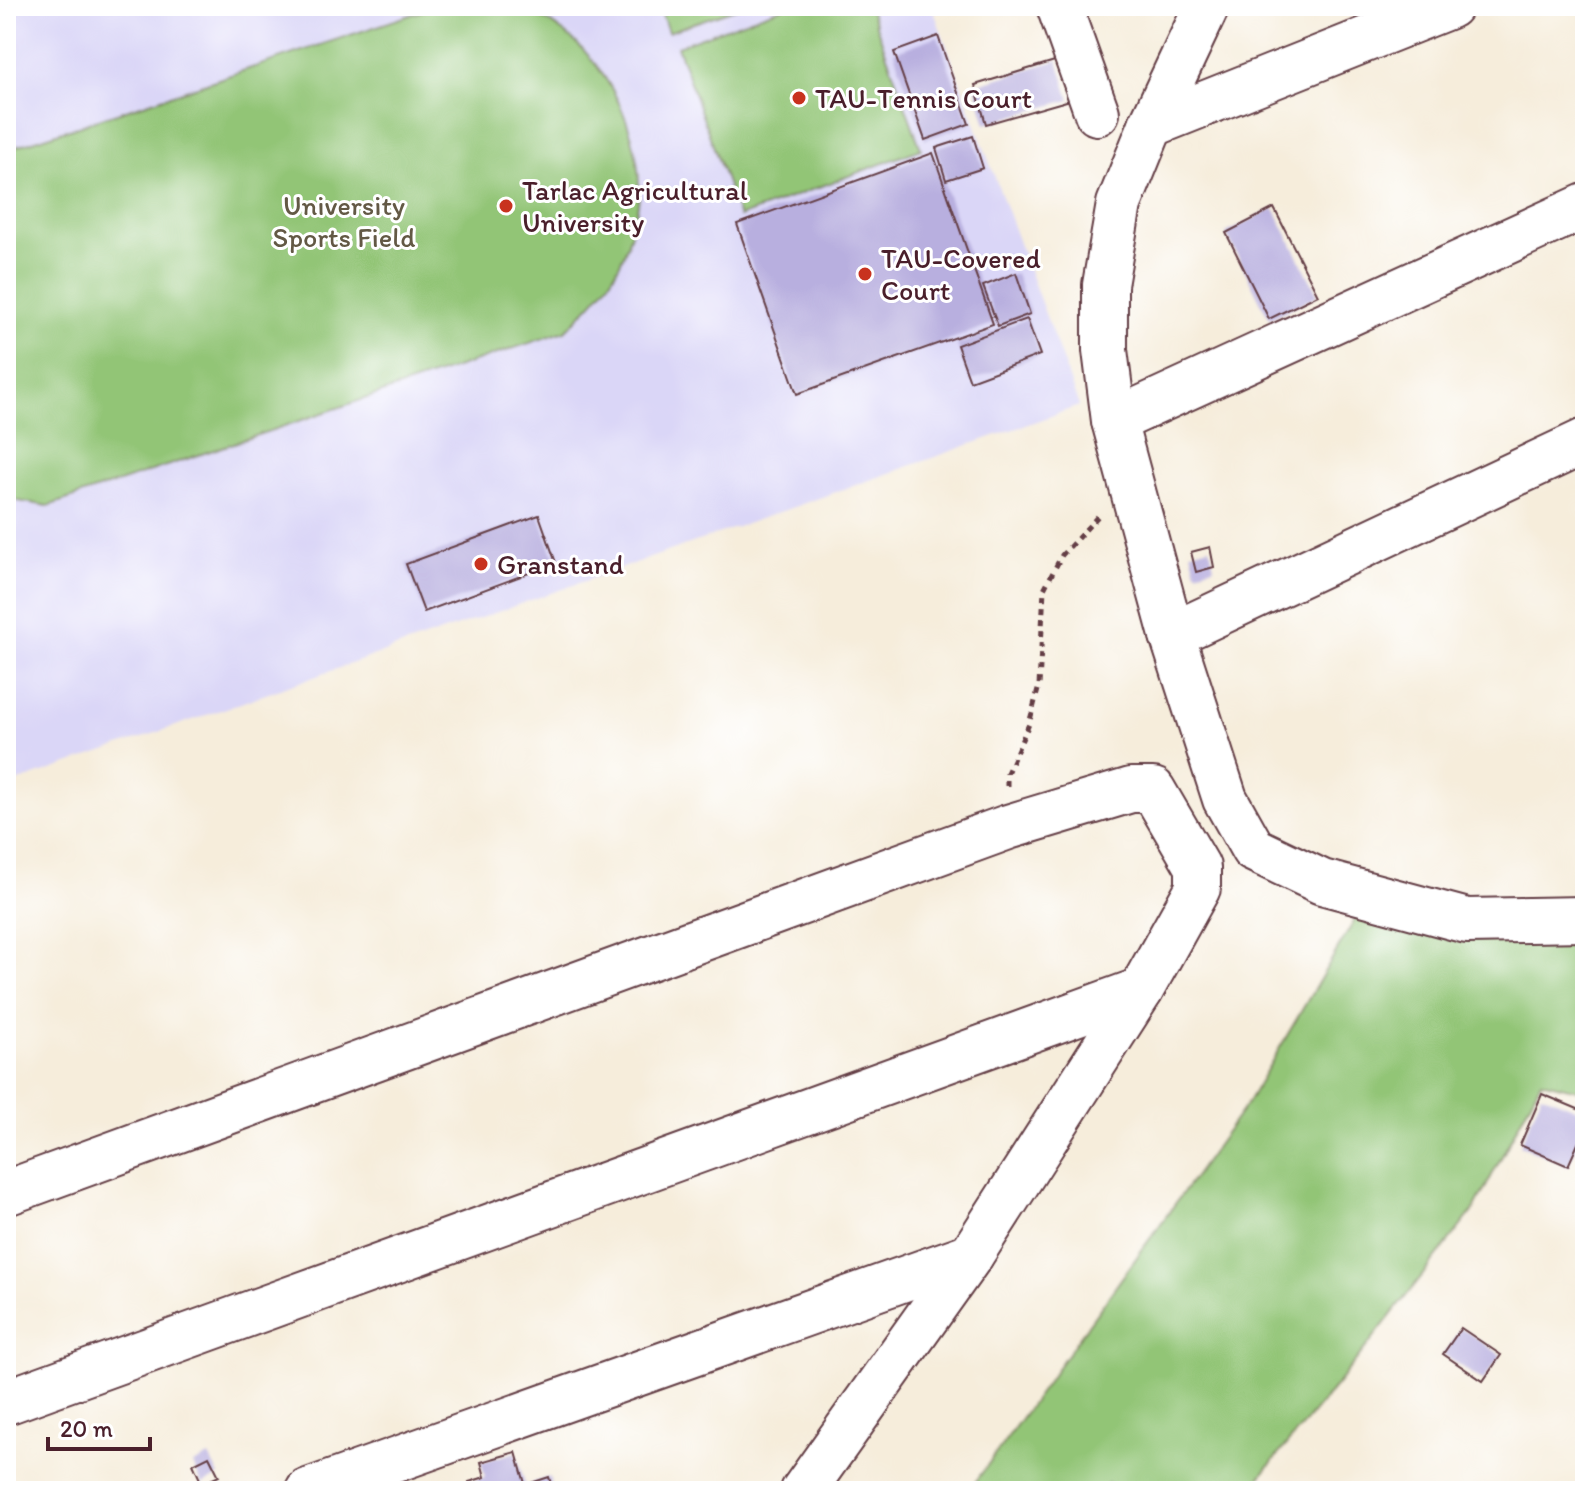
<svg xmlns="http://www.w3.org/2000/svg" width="1591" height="1497" font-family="Itim,sans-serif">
<rect width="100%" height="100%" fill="#fff"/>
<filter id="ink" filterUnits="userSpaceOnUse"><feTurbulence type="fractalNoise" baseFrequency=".0125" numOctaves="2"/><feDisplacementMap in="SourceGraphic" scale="16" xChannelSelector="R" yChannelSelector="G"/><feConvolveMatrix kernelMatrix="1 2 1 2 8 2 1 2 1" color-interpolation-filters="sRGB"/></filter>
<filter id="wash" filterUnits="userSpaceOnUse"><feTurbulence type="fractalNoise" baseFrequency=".006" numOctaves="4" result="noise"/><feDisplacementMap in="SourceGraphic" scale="32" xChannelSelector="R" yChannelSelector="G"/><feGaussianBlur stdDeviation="1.8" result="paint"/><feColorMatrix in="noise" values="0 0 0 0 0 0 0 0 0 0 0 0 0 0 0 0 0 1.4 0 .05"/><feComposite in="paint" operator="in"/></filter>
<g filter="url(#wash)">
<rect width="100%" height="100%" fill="#f6eddb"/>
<polygon fill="#dad6f7" points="6,6 932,6 1079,406 6,786"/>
<g fill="#92c576" stroke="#6e7250" stroke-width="2">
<path d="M437,6C460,6 489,1 511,6C589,25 642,117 639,195C638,213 630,237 624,254C613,284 587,309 565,331L48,506L6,499V150Z"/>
<polygon points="659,6 743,6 668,32"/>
<polygon points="786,6 869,6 921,149 739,217 677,46"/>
<polygon points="1363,906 1585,933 1585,1092 1541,1081 1475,1208 1338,1383 1248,1491 1121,1491 1108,1482 1101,1491 969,1491 1248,1102"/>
</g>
<g id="blocks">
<g fill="#b8afdf">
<polygon points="938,36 969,124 925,140 894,52"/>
<polygon points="1058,60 1070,100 986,124 975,85"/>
<polygon points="973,136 983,168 946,180 936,148"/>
<polygon points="933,153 993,324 797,394 737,224"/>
<polygon points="1274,208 1318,295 1269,319 1226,233"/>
<polygon points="1016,273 1030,314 998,326 983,286"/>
<polygon points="1027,319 1040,355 970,381 957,345"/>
<polygon points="539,515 556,563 424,612 406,564"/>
<polygon points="1210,547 1214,567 1196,572 1191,552"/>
<polygon points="1542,1094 1585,1112 1585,1128 1568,1166 1520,1145"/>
<polygon points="1461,1328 1501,1355 1483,1381 1443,1354"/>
<polygon points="516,1452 526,1487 511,1491 471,1491 469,1482 485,1477 481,1462"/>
<polygon points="209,1456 219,1476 202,1484 193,1464"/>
<polygon points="549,1477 553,1491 533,1491 531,1483"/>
</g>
</g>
</g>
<g filter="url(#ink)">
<use href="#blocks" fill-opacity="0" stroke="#643e45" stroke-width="2"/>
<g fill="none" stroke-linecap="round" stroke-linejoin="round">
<g stroke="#643e45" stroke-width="48">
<g id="minor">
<polyline points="1059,6 1097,113"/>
<polyline points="1207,6 1151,125 1119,204 1105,285 1105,350 1114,421 1172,635 1225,799 1253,849 1322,882 1467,921 1585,919"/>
<polyline points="1151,125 1450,6"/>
<polyline points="1114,421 1585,206"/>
<polyline points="1172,635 1585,441"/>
<polyline points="6,1193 1008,827 1131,790 1153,790 1198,867 1198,888 1141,990 971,1255 803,1491"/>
<polyline points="6,1402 1141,990"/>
<polyline points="308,1491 971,1255"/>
</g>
</g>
<polyline stroke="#643e45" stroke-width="5" stroke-dasharray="6 6" stroke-linecap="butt" points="1007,786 1007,773 1029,724 1039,686 1044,589 1062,555 1100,514"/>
<use href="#minor" stroke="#fff" stroke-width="44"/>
</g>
</g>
<g fill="#c8321e" stroke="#fff" stroke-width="3">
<circle cx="799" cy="98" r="8"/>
<circle cx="506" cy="206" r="8"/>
<circle cx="865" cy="274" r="8"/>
<circle cx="481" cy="564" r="8"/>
</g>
<g text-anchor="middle" stroke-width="6" stroke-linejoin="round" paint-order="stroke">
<g font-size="28" fill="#4a1f2b" stroke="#fff" text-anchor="start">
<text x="815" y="108">TAU-Tennis Court</text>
<text x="522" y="200">Tarlac Agricultural<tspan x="522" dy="32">University</tspan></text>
<text x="881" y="268">TAU-Covered<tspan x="881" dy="32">Court</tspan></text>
<text x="497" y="574">Granstand</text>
</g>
<g font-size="28" fill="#635945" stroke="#fff">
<text x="344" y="215">University<tspan x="344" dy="32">Sports Field</tspan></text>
</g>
</g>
<rect width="1591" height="1497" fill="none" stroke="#fff" stroke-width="32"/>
<path d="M48 1437v12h102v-12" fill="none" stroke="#4a1f2b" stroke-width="4"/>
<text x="60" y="1437" font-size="24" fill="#4a1f2b" stroke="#ffffff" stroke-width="6" paint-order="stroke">20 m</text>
</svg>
